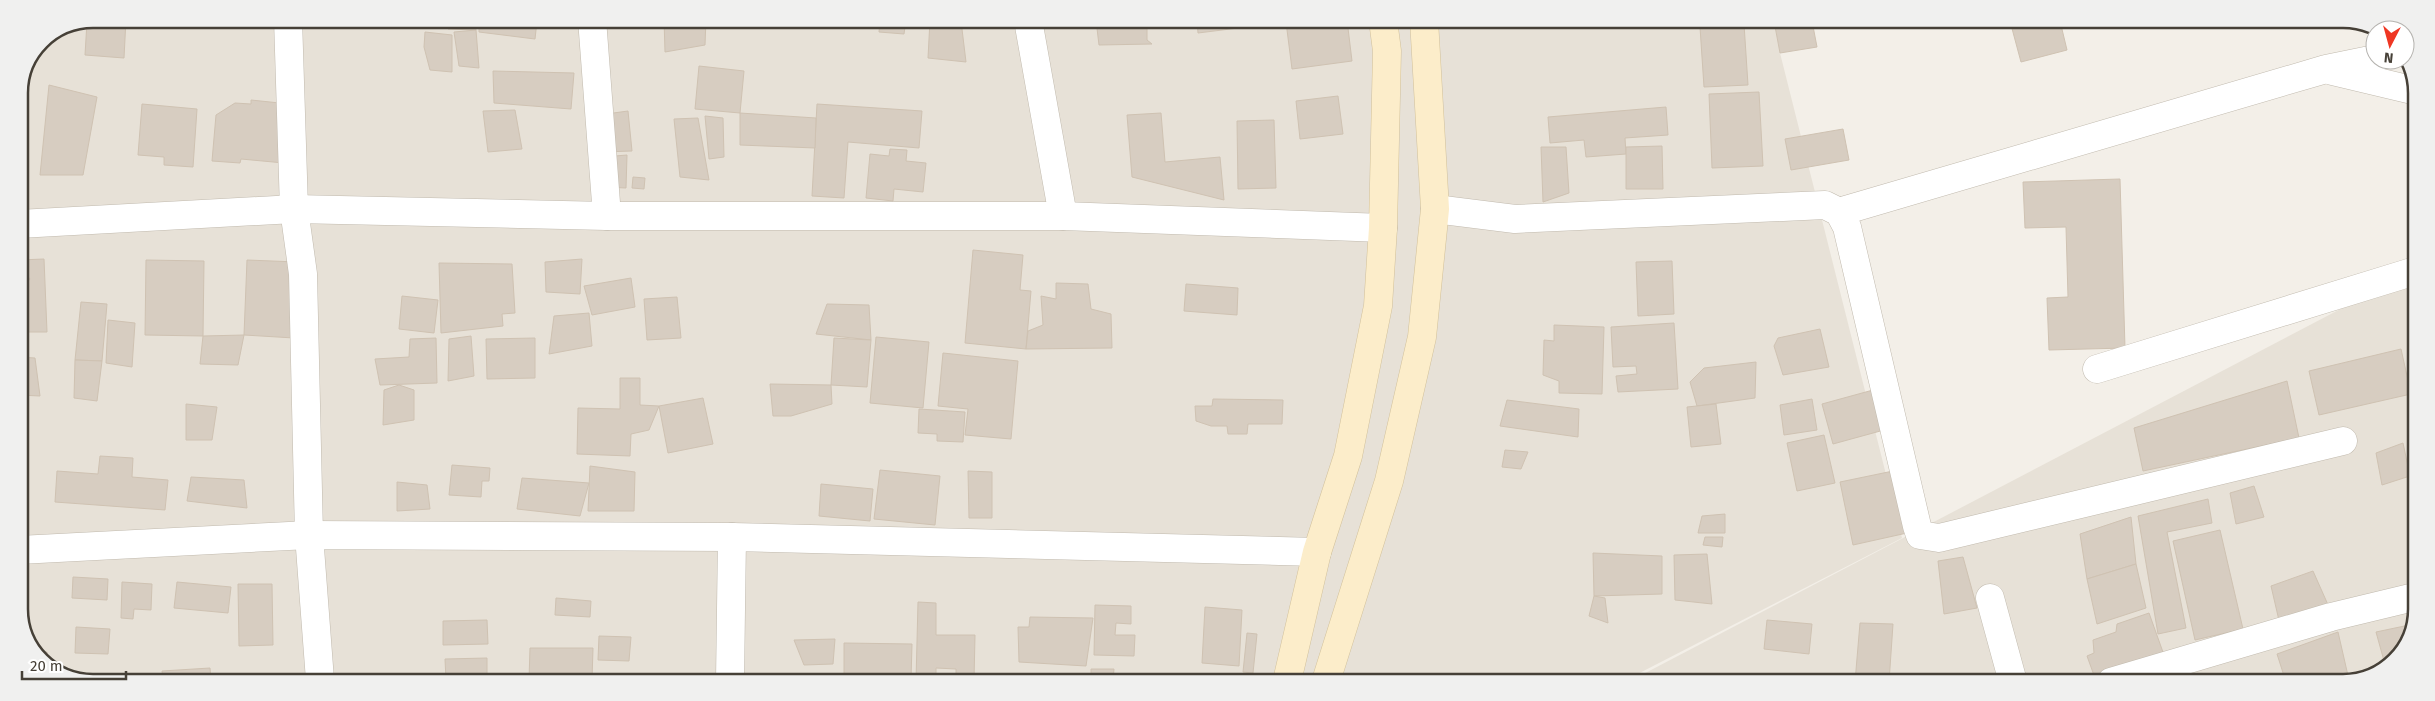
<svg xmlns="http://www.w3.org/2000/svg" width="2435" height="701" font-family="'Fira Sans',sans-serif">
<rect width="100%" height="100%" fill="#f3efe8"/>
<g fill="#e7e1d7">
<polygon points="92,19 1774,21 1780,53 1902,538 1624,681 73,680 37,657 19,614 19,92 40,40"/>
<polygon points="2415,270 2414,628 2388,667 2343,682 1630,681"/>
</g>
<g fill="#d7cdc1" stroke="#cfc2b2">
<polygon points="92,19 126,19 124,58 85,55 87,22 84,22"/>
<polygon points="449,19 475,19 476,30 448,29"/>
<polygon points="479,19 537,21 535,39 479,32"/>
<polygon points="664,19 706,19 705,45 665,52"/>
<polygon points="877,20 906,20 904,34 879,32 880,20"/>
<polygon points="930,20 961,21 966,62 928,58"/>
<polygon points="1096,20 1147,20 1147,40 1152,44 1099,45"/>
<polygon points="1197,20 1347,20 1352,61 1292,69 1286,22 1198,33"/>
<polygon points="1774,21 1812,21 1817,47 1780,53"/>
<polygon points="2010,21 2060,21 2067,50 2021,62"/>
<polygon points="1744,24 1748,85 1704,87 1700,27"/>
<polygon points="476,30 479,68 459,66 454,32"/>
<polygon points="425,32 452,35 452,72 430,70 424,47"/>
<polygon points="699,66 744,71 740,113 695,109"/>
<polygon points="493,71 574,73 571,109 494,103"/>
<polygon points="49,85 97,97 83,175 40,175"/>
<polygon points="1759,92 1763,166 1712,168 1709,94"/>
<polygon points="1338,96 1343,134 1300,139 1296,101"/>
<polygon points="251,100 289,104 284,163 241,159 240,163 212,161 216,115 235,103 251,104"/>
<polygon points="142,104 197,109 193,167 164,165 164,157 138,155"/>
<polygon points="817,104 922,111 919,148 848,142 844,198 812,196"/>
<polygon points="1666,107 1668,135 1625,138 1626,154 1586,157 1584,140 1550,143 1548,117"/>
<polygon points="515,110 522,149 488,152 483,111"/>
<polygon points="628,111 632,151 602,152 599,115"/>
<polygon points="740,113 816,118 815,148 740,145"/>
<polygon points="1161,113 1165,162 1220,157 1224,200 1132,177 1127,115"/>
<polygon points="705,116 723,118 724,157 709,159"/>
<polygon points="698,118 709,180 680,177 674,119"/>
<polygon points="1274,120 1276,188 1238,189 1237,121"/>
<polygon points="1843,129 1849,160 1791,170 1785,139"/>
<polygon points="1662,146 1663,189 1626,189 1626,147"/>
<polygon points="1541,147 1566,147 1569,193 1543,202"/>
<polygon points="890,149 907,150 906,161 926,163 923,192 894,189 893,201 866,198 870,154 889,156"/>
<polygon points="627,155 626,188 605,187 603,157"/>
<polygon points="633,177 645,178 644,189 632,188"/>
<polygon points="2120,179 2125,348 2049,350 2047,298 2068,297 2066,227 2025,228 2023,182"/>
<polygon points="973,250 1023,255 1020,290 1031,291 1026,349 965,343"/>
<polygon points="44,259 47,332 21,332 19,344 19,293 30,279 19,267 19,260"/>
<polygon points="582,259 580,294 546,292 545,262"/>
<polygon points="146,260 204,261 203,336 145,335"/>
<polygon points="247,260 297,262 294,338 244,335"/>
<polygon points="1672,261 1674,314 1638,316 1636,262"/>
<polygon points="439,263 512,264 515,313 502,314 503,326 441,333"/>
<polygon points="19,267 30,279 19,289"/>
<polygon points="631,278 635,307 592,315 584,286"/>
<polygon points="1056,283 1088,284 1091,309 1111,314 1112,348 1026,349 1028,331 1043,325 1041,296 1056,299"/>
<polygon points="1186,284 1238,288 1237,315 1184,311"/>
<polygon points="402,296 438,300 434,333 399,329"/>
<polygon points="677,297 681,338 647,340 644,299"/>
<polygon points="81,302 107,304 102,361 75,360"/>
<polygon points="827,304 869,305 871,340 816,334"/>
<polygon points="589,313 592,346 549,354 554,316"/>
<polygon points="108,320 135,323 132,367 106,363"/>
<polygon points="1674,323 1678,389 1618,392 1616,376 1637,374 1636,366 1613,367 1611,327"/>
<polygon points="1554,325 1604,327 1602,394 1559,393 1559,381 1543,375 1544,340 1554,341"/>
<polygon points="1820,329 1829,367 1783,375 1774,346 1778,338"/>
<polygon points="244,335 238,365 200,364 203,336"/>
<polygon points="471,336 474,376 448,381 449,339"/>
<polygon points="876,337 929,342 923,408 870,403"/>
<polygon points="436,338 437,383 380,385 375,359 409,357 410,339"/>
<polygon points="535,338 535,378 487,379 486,339"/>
<polygon points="834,338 871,340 867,387 831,385"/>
<polygon points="2401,349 2411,394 2319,415 2309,371"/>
<polygon points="943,353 1018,361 1011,439 965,435 968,409 938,406"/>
<polygon points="19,357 35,358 40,396 19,395"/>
<polygon points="75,360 102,361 97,401 74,398"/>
<polygon points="1756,362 1755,398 1697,406 1690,382 1704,368"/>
<polygon points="620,378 640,378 640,405 659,406 649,430 631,434 630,456 577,454 578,408 620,409"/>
<polygon points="2287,381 2299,438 2143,471 2134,428"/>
<polygon points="770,384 831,385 832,404 791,416 773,416"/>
<polygon points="399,385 414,390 414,420 383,425 384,390"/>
<polygon points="1873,390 1884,430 1833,444 1822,404"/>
<polygon points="703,398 713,444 668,453 659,406"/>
<polygon points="1213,399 1283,400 1282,424 1248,424 1247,434 1228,434 1227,426 1211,426 1196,421 1195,406 1212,406"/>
<polygon points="1812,399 1817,430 1784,435 1780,405"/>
<polygon points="1507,400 1579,409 1578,437 1500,426"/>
<polygon points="186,404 217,407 212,440 186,440"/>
<polygon points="1716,404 1721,444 1691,447 1687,407"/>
<polygon points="919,409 965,412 963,442 937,441 937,434 918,433"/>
<polygon points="1824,435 1835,483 1797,491 1787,443"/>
<polygon points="2403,443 2410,476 2382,485 2376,453"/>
<polygon points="1505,450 1528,452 1521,469 1502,467"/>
<polygon points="100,456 133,458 132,477 168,480 165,510 55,502 57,471 98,474"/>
<polygon points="452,465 490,468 489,481 482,481 481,497 449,495"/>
<polygon points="590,466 635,472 634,511 588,511"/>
<polygon points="880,470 940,476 935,525 874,519"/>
<polygon points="968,471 992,472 992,518 969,518"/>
<polygon points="1893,471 1907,533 1853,545 1840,482"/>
<polygon points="191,477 244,480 247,508 187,501"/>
<polygon points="522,478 589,483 580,516 517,509"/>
<polygon points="397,482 427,485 430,509 397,511"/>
<polygon points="821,484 873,489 870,521 819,516"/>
<polygon points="2254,486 2264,517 2236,524 2230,493"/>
<polygon points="2208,499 2212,523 2167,532 2186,628 2158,634 2138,516"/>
<polygon points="1725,514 1725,533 1698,533 1702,516"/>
<polygon points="2131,517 2136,564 2087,579 2080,534"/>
<polygon points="2220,530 2243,629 2195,640 2173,541"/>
<polygon points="1705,537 1723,537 1722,547 1703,545"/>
<polygon points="1593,553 1662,556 1662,594 1594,596"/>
<polygon points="1707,554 1712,604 1675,600 1674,555"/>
<polygon points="1963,557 1977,608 1944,614 1938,561"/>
<polygon points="2136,564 2146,608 2097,624 2087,579"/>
<polygon points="2313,571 2329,607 2281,629 2271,586"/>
<polygon points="73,577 108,579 107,600 72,598"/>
<polygon points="122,582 152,584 151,610 134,609 133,619 121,618"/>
<polygon points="177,582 231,587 228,613 174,608"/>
<polygon points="238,584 272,584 273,645 239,646"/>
<polygon points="1594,596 1605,598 1608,623 1589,616"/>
<polygon points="556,598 591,601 590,617 555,615"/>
<polygon points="918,602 936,603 936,635 975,635 974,681 956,681 956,669 936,668 936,681 916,681"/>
<polygon points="1095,605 1131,606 1131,624 1116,623 1115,635 1135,635 1134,656 1094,655"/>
<polygon points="1205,607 1242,610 1239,666 1202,663"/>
<polygon points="2149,613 2164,655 2095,678 2087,656 2094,653 2093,640 2116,632 2117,624"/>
<polygon points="1030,617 1093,618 1086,666 1019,662 1018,627 1029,627"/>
<polygon points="487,620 488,644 443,645 443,621"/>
<polygon points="1767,620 1812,624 1809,654 1764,649"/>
<polygon points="1860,623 1893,624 1889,682 1855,682"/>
<polygon points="2414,624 2414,628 2386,668 2376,632"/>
<polygon points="76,627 110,629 108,654 75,653"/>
<polygon points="2338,632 2349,680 2343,682 2286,682 2277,654"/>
<polygon points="1247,633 1257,634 1253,673 1243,672"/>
<polygon points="599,636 631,637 629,661 598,660"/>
<polygon points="835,639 833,664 804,665 794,640"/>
<polygon points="844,643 912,644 911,680 844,679"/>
<polygon points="530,648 593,648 592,680 529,680"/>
<polygon points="47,652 48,664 37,657 35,653"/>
<polygon points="487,658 487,680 446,680 445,659"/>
<polygon points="210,668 211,680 163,680 162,671"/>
<polygon points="1091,669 1114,669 1113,681 1091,681"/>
</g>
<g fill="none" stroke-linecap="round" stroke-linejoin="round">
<g stroke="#c1baae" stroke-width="29">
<g id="street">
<polyline points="288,19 294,209 303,274 309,535 320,680"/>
<polyline points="592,19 607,216"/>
<polyline points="1028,20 1063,216"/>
<polyline points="2332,71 2416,91"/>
<polyline points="1435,209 1515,219 1825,205 1839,212 1847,227 1917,526 1920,535 1939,538 2343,441"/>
<polyline points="1839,212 2326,69 2375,59"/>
<polyline points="19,224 294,209 607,216 1063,216 1383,228"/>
<polyline points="2097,369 2415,271"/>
<polyline points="19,550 309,535 732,537 1317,552"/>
<polyline points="1990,598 2013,682"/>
<polyline points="730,681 732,537"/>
<polyline points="2111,682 2331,617 2414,597"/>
</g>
</g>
<g stroke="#d1c09a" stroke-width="29">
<g id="secondary">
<polyline points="1287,681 1317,552 1348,456 1378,306 1383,228 1387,51 1383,20"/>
<polyline points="1326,681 1389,481 1422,337 1435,209 1424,20"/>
</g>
</g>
<use href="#street" stroke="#fff" stroke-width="28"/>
<use href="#secondary" stroke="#fcedca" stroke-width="28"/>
</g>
<path d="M0 0H2435V701H0ZM93 28H2343A65 65 0 0 1 2408 93V609A65 65 0 0 1 2343 674H93A65 65 0 0 1 28 609V93A65 65 0 0 1 93 28Z" fill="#f0f0ef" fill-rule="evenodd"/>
<path fill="none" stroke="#464037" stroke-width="2.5" d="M93 28H2343A65 65 0 0 1 2408 93V609A65 65 0 0 1 2343 674H93A65 65 0 0 1 28 609V93A65 65 0 0 1 93 28Z"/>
<g transform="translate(2390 45) rotate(186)"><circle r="24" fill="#ffffff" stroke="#b5b3af"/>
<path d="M0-4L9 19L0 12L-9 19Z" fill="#ef3723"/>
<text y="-8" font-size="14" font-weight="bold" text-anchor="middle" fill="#464037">N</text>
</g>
<path d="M22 671v8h104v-8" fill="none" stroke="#464037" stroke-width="2.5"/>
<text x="30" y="671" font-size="15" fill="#464037" stroke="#ffffff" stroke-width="4" paint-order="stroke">20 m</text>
</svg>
